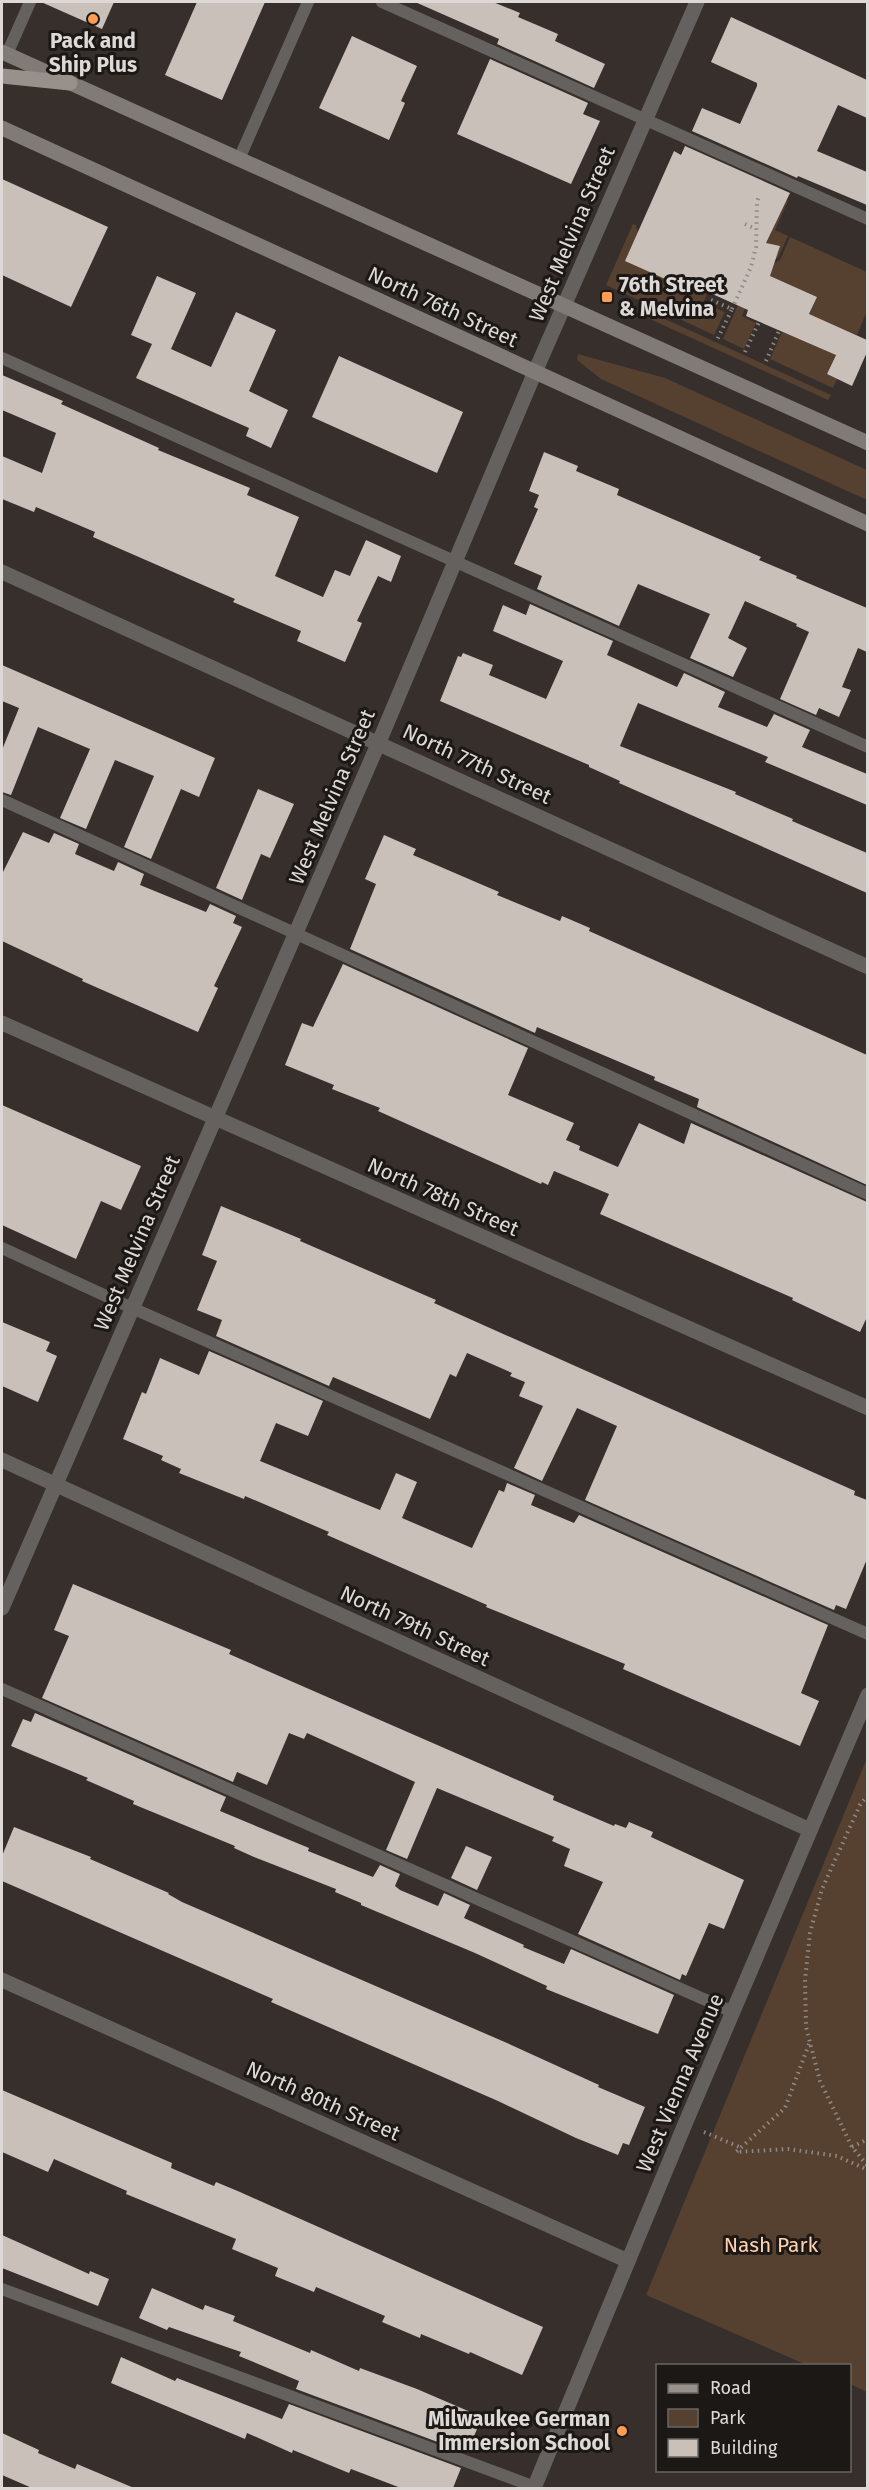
<svg xmlns="http://www.w3.org/2000/svg" width="869" height="2490" font-family="'Fira Sans',sans-serif">
<rect width="100%" height="100%" fill="#362f2b"/>
<g fill="#564030">
<polygon points="767,192 788,201 775,230 788,236 778,258 763,266 742,316 756,323 744,349 723,339 753,271"/>
<polygon points="633,224 636,225 638,233 672,281 689,243 702,290 708,292 703,303 725,312 714,335 606,285"/>
<polygon points="790,237 867,272 867,311 857,335 846,331 827,374 837,379 833,388 770,359 782,332 799,339 817,297 762,273 765,268 780,260"/>
<polygon points="643,309 831,395 828,400 641,315"/>
<polygon points="578,354 665,378 867,470 867,500 601,379 577,360"/>
<polygon points="867,1758 867,2392 850,2384 850,2366 807,2365 646,2295"/>
</g>
<g fill="#c9c0ba">
<polygon points="41,2 114,2 102,29"/>
<polygon points="197,2 265,2 222,100 165,75"/>
<polygon points="415,2 493,2 520,13 518,17 558,34 555,41 605,64 594,88 497,44 499,39"/>
<polygon points="731,17 867,80 867,118 838,105 817,151 867,172 867,205 798,176 797,178 692,131 702,108 740,124 757,86 757,83 711,62"/>
<polygon points="352,36 417,66 401,101 405,103 389,140 319,108"/>
<polygon points="490,59 588,103 583,114 600,121 571,184 457,134"/>
<polygon points="685,146 790,193 766,243 780,246 770,276 817,297 809,314 867,340 867,352 852,386 827,374 836,355 746,316 748,310 708,292 673,279 672,282 625,261 674,151 681,155"/>
<polygon points="2,179 108,227 71,307 2,275"/>
<polygon points="157,276 196,293 171,349 211,367 236,312 276,330 249,391 288,410 271,448 246,436 249,428 136,378 152,344 131,335"/>
<polygon points="339,356 463,412 437,473 312,417"/>
<polygon points="2,375 63,401 61,404 159,448 158,450 250,488 247,495 299,517 275,576 323,597 335,570 350,576 366,540 401,556 391,582 378,576 357,621 362,623 345,662 297,641 301,631 233,602 235,599 93,537 95,532 36,507 34,512 2,499 2,456 42,473 56,433 2,410"/>
<polygon points="544,452 578,466 576,471 619,489 617,495 761,557 759,560 797,576 796,578 867,608 867,652 858,648 842,687 851,690 839,717 819,708 816,715 780,699 809,632 796,626 797,624 745,601 728,638 747,648 733,677 690,658 710,614 638,584 619,626 537,589 542,576 514,564 538,509 534,507 539,495 529,491"/>
<polygon points="530,604 613,641 607,655 677,687 684,673 725,692 718,707 767,727 774,714 810,730 802,747 867,774 867,805 765,762 768,757 638,703 620,746 736,792 735,794 793,819 792,821 867,853 867,893 619,783 620,781 589,767 589,765 440,701 458,656 461,657 463,653 493,665 489,675 546,699 563,661 493,631 503,605 526,615"/>
<polygon points="2,665 215,758 199,797 181,789 151,859 124,847 154,776 115,760 86,829 60,818 90,749 38,727 11,795 2,792 2,750 19,708 2,701"/>
<polygon points="258,789 294,804 270,858 261,854 242,900 216,888"/>
<polygon points="23,832 49,843 54,833 79,844 75,854 114,871 118,862 144,874 140,885 206,912 210,904 236,916 233,923 242,927 214,986 218,988 198,1032 82,981 83,979 2,941 2,874"/>
<polygon points="384,835 416,849 413,855 499,892 497,895 560,921 562,916 590,928 589,931 867,1055 867,1185 697,1107 699,1099 654,1080 655,1077 537,1027 535,1033 350,949 376,884 365,879"/>
<polygon points="343,964 528,1048 508,1095 574,1123 566,1140 580,1146 579,1150 618,1167 639,1123 684,1144 691,1123 867,1202 867,1317 860,1332 792,1300 793,1298 600,1214 609,1194 554,1171 548,1185 542,1182 541,1184 378,1111 380,1108 332,1089 334,1085 285,1065 302,1023 313,1027"/>
<polygon points="2,1105 141,1166 121,1210 101,1201 76,1259 2,1225"/>
<polygon points="221,1206 301,1239 300,1241 436,1300 434,1303 855,1491 854,1495 867,1500 867,1559 846,1609 836,1605 834,1610 585,1500 617,1426 577,1408 542,1481 514,1468 543,1406 519,1396 525,1382 510,1376 512,1373 467,1353 456,1377 450,1374 430,1419 333,1377 329,1386 216,1336 222,1320 197,1310 217,1261 202,1255"/>
<polygon points="2,1322 50,1342 46,1351 57,1356 38,1402 2,1386"/>
<polygon points="209,1351 323,1401 308,1436 276,1423 260,1461 380,1510 396,1473 417,1482 402,1518 472,1548 499,1490 504,1492 507,1483 535,1495 531,1505 574,1523 579,1515 828,1625 801,1693 819,1701 800,1746 623,1669 625,1664 486,1607 487,1605 327,1535 329,1532 245,1496 244,1499 179,1473 181,1469 161,1460 163,1456 123,1439 142,1392 146,1394 160,1358 199,1375"/>
<polygon points="73,1584 231,1650 229,1654 554,1796 553,1800 614,1826 615,1824 626,1828 629,1822 653,1832 651,1837 744,1880 724,1929 709,1923 686,1976 682,1974 680,1980 578,1934 603,1882 564,1866 570,1849 552,1841 554,1837 437,1788 407,1859 386,1850 415,1782 307,1733 304,1739 289,1733 267,1785 237,1772 233,1782 42,1698 69,1636 54,1630"/>
<polygon points="35,1713 226,1797 220,1811 309,1848 308,1851 373,1877 380,1865 400,1874 395,1886 400,1890 438,1906 444,1893 470,1905 464,1918 524,1945 523,1947 564,1964 571,1949 674,1995 658,2034 546,1989 547,1986 475,1953 361,1905 361,1903 335,1892 336,1889 254,1857 234,1848 235,1846 133,1804 134,1801 86,1780 88,1778 11,1746 23,1719 31,1722"/>
<polygon points="14,1827 91,1857 90,1859 169,1893 168,1894 182,1902 507,2043 599,2085 598,2087 645,2107 629,2145 623,2143 618,2155 576,2138 498,2101 271,2002 273,1999 2,1881 2,1856"/>
<polygon points="466,1846 492,1857 477,1890 451,1878"/>
<polygon points="2,2090 172,2163 171,2168 214,2186 216,2182 240,2192 543,2327 522,2375 470,2352 469,2354 421,2334 420,2338 382,2322 385,2316 316,2287 314,2292 275,2276 278,2268 232,2249 236,2239 126,2194 127,2191 54,2159 48,2172 2,2152"/>
<polygon points="2,2235 89,2274 90,2271 109,2279 98,2306 2,2268"/>
<polygon points="152,2288 203,2310 205,2305 235,2316 233,2321 310,2353 311,2350 359,2371 360,2368 417,2389 482,2417 467,2453 296,2389 299,2381 239,2356 241,2352 169,2327 167,2330 139,2318"/>
<polygon points="121,2357 175,2381 177,2378 282,2419 289,2404 461,2468 453,2488 401,2488 351,2469 349,2473 293,2450 292,2453 247,2433 245,2439 111,2383"/>
<polygon points="2,2433 39,2450 38,2453 75,2469 77,2464 134,2488 32,2488 2,2475"/>
</g>
<g fill="none" stroke-linecap="round" stroke-linejoin="round">
<g stroke="#908a87" stroke-width="4" stroke-dasharray="1.5 4.5" stroke-linecap="butt">
<polyline points="745,224 756,229"/>
<polyline points="711,300 732,309 717,340"/>
<polyline points="732,309 751,267 756,247 757,202 759,196"/>
<polyline points="745,352 759,322"/>
<polyline points="766,361 779,331"/>
<polyline points="868,1795 860,1805 822,1889 810,1933 805,1980 806,2027 820,2081 852,2147 868,2166"/>
<polyline points="809,2044 785,2108 736,2152 788,2149 837,2156 868,2170"/>
<polyline points="704,2132 742,2148"/>
<polyline points="852,2147 868,2139"/>
</g>
<g stroke="#65615f" stroke-width="12">
<polyline points="382,2 868,219"/>
<polyline points="7,54 30,2"/>
<polyline points="239,159 308,2"/>
<polyline points="2,358 868,747"/>
<polyline points="2,800 868,1194"/>
<polyline points="2,1248 132,1308 868,1634"/>
<polyline points="2,1689 733,2012"/>
<polyline points="2,2289 535,2487"/>
</g>
<g stroke="#65615f" stroke-width="15">
<polyline points="2,572 868,967"/>
<polyline points="2,1023 868,1408"/>
<polyline points="2,1460 810,1830"/>
<polyline points="2,1608 379,742 535,372 697,2"/>
<polyline points="2,1980 628,2261"/>
<polyline points="534,2488 685,2124 868,1695"/>
</g>
<g stroke="#817b78" stroke-width="15">
<polyline points="2,52 868,443"/>
<polyline points="2,128 868,524"/>
</g>
<polyline stroke="#97908b" stroke-width="15" points="2,76 70,83"/>
</g>
<g fill="#fc9d53" stroke="#1b1816" stroke-width="2">
<circle cx="93" cy="19" r="6"/>
<rect x="601" y="291" width="12" height="12" rx="3"/>
<circle cx="622" cy="2431" r="6"/>
</g>
<g text-anchor="middle" stroke-width="6" stroke-linejoin="round" paint-order="stroke">
<g font-size="21" font-weight="bold" fill="#ded9d6" stroke="#1b1816">
<text x="93" y="48">Pack and<tspan x="93" dy="24">Ship Plus</tspan></text>
<text x="619" y="292" text-anchor="start">76th Street<tspan x="619" dy="24">&amp; Melvina</tspan></text>
<text x="610" y="2426" text-anchor="end">Milwaukee German<tspan x="610" dy="24">Immersion School</tspan></text>
</g>
<g font-size="21" fill="#ded9d6" stroke="#1b1816">
<text transform="translate(572 234) rotate(-67)" y="7">West Melvina Street</text>
<text transform="translate(443 307) rotate(25)" y="7">North 76th Street</text>
<text transform="translate(477 764) rotate(25)" y="7">North 77th Street</text>
<text transform="translate(332 797) rotate(-67)" y="7">West Melvina Street</text>
<text transform="translate(443 1197) rotate(24)" y="7">North 78th Street</text>
<text transform="translate(137 1243) rotate(-67)" y="7">West Melvina Street</text>
<text transform="translate(415 1626) rotate(25)" y="7">North 79th Street</text>
<text transform="translate(680 2083) rotate(-67)" y="7">West Vienna Avenue</text>
<text transform="translate(323 2101) rotate(24)" y="7">North 80th Street</text>
</g>
<g font-size="21" fill="#ffd0b0" stroke="#1b1816">
<text x="771" y="2252">Nash Park</text>
</g>
</g>
<rect width="869" height="2490" fill="none" stroke="#ded9d6" stroke-width="6"/>
<rect x="656" y="2364" width="195" height="108" fill="#1b1816" stroke="#696563" stroke-width="1.5"/>
<rect x="668" y="2384" width="30" height="9" fill="#97908b" stroke="#696563" stroke-width="1.5"/>
<text x="710" y="2394" font-size="18" fill="#ded9d6">Road</text>
<rect x="668" y="2409" width="30" height="18" fill="#564030" stroke="#696563" stroke-width="1.5"/>
<text x="710" y="2424" font-size="18" fill="#ded9d6">Park</text>
<rect x="668" y="2439" width="30" height="18" fill="#c9c0ba" stroke="#696563" stroke-width="1.5"/>
<text x="710" y="2454" font-size="18" fill="#ded9d6">Building</text>
</svg>
